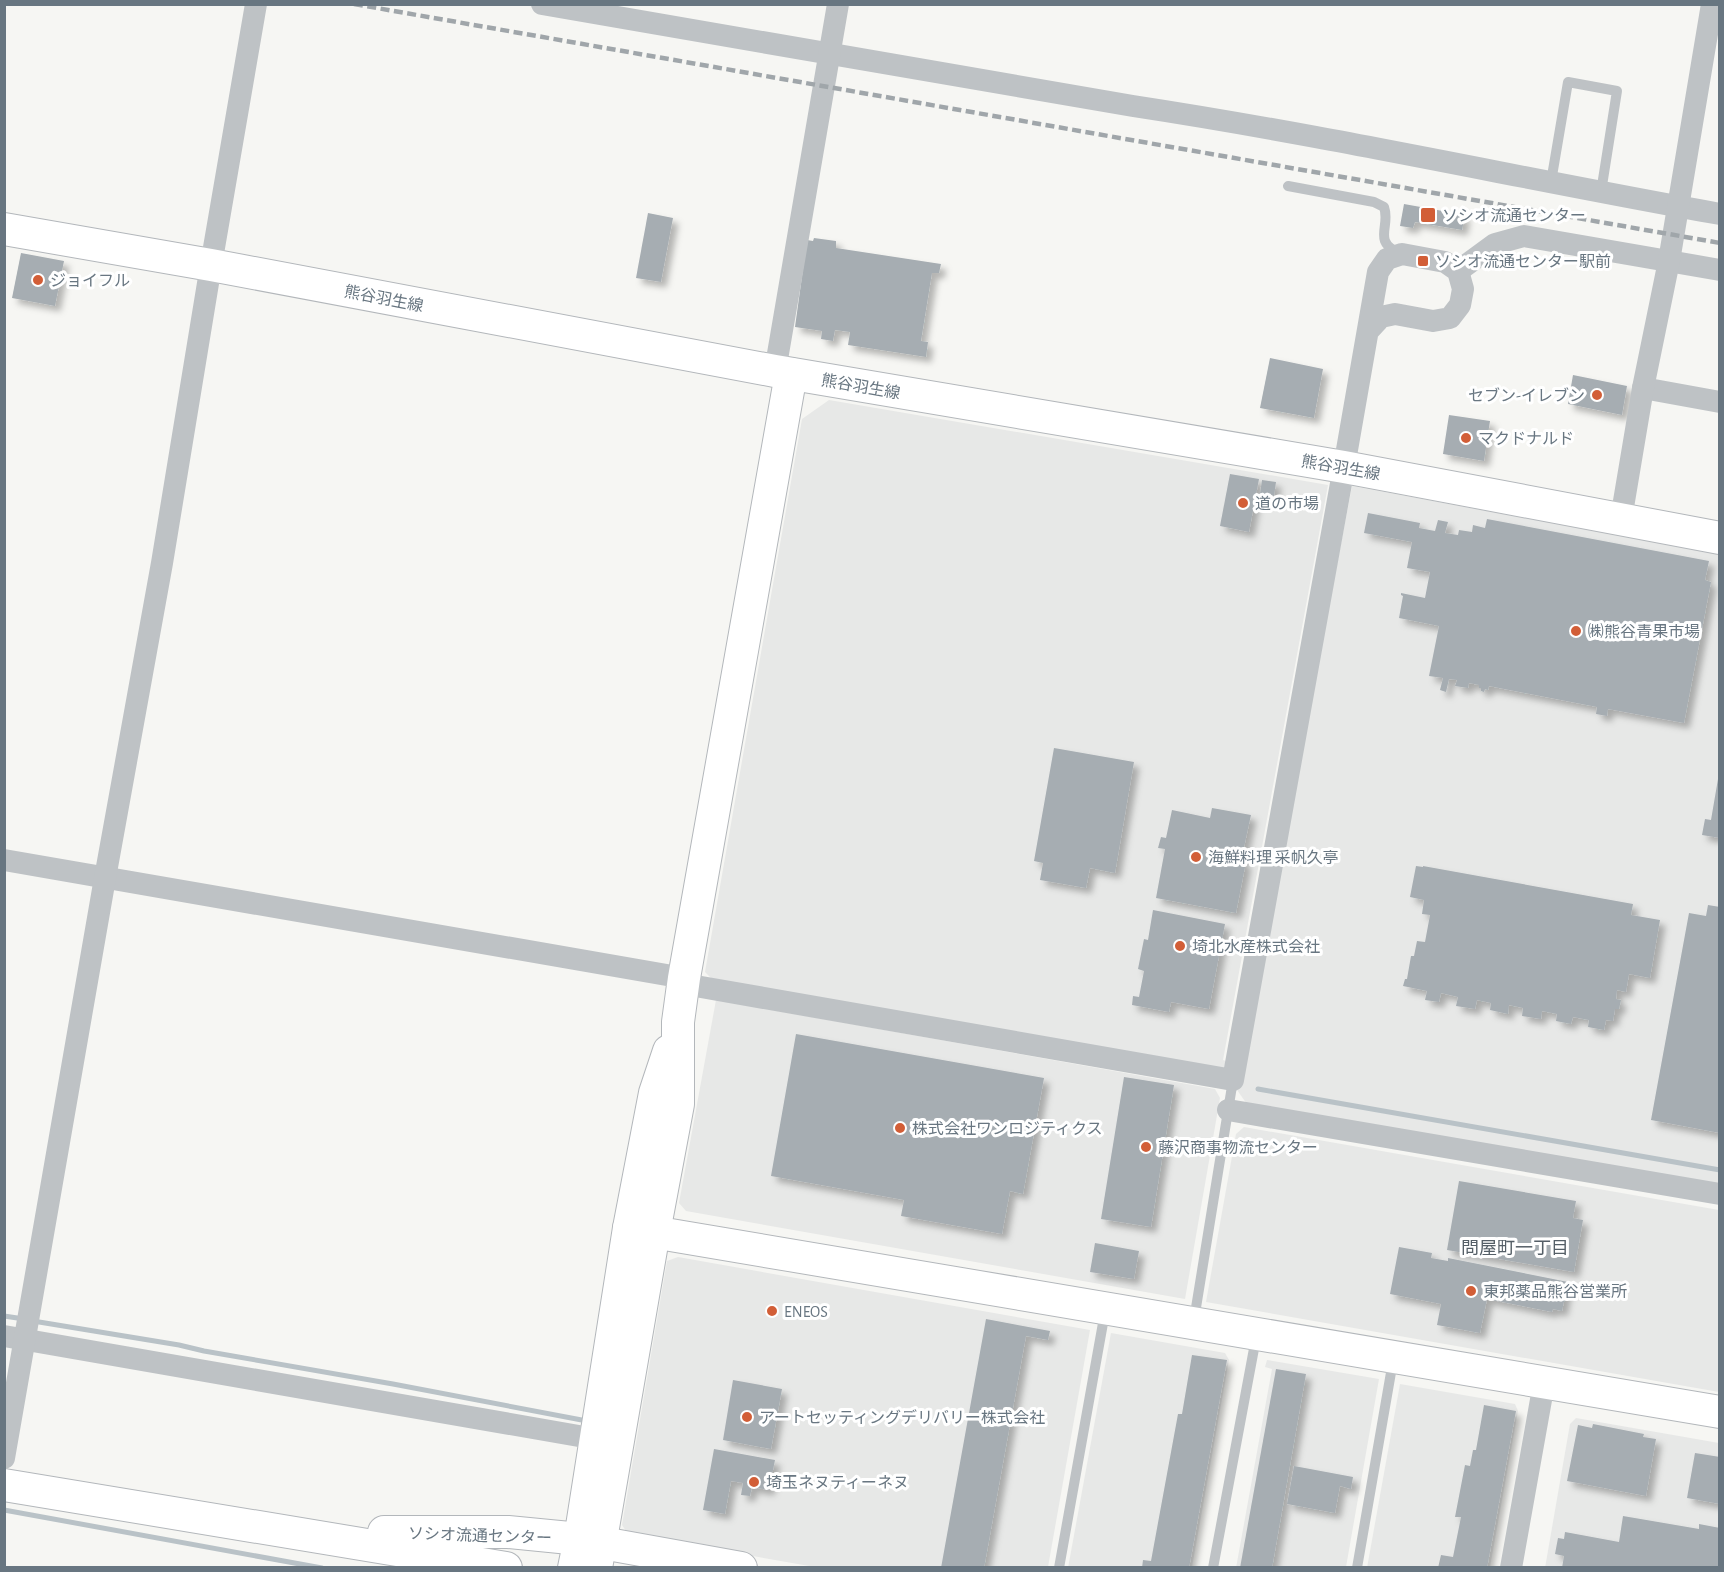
<svg xmlns="http://www.w3.org/2000/svg" width="1724" height="1572" font-family="'Alegreya Sans','Noto Sans JP',sans-serif">
<defs>
<filter id="shadow"><feDropShadow dx="5.5" dy="5.5" stdDeviation="3" flood-color="#0004"/></filter>
</defs>
<rect width="100%" height="100%" fill="#f6f6f3"/>
<g fill="#e7e8e7">
<polygon points="829,400 1328,485 1223,1060 1226,1061 1223,1072 712,979 705,972 802,419"/>
<polygon points="1352,486 1719,554 1719,1189 1249,1107 1237,1090"/>
<polygon points="716,1000 1215,1089 1220,1098 1185,1299 686,1211 679,1203"/>
<polygon points="1244,1127 1719,1210 1719,1392 1206,1302 1236,1134"/>
<polygon points="678,1257 1090,1330 1048,1567 815,1567 628,1534 622,1525 667,1261"/>
<polygon points="1111,1333 1225,1353 1229,1360 1192,1567 1068,1568"/>
<polygon points="1267,1360 1379,1379 1346,1567 1236,1568 1272,1369 1265,1367"/>
<polygon points="1400,1384 1515,1404 1518,1411 1490,1567 1367,1568"/>
<polygon points="1576,1418 1719,1443 1719,1567 1545,1568 1570,1424"/>
</g>
<g fill="none" stroke-linecap="round" stroke-linejoin="round">
<g stroke="#b9c2c7" stroke-width="5">
<polyline points="1258,1089 1720,1170"/>
<polyline points="4,1316 24,1319"/>
<polyline points="33,1321 179,1345 204,1351 393,1384 587,1421"/>
<polyline points="4,1510 322,1568"/>
</g>
</g>
<g fill="#a6adb2" filter="url(#shadow)">
<polygon points="1404,204 1465,215 1462,230 1415,222 1413,228 1400,226"/>
<polygon points="648,213 673,218 661,282 636,278"/>
<polygon points="814,238 836,241 836,248 941,264 939,273 932,273 921,341 928,342 926,357 848,345 850,332 835,330 833,341 821,339 822,331 795,327 807,240 813,241"/>
<polygon points="21,253 64,261 55,306 12,298"/>
<polygon points="1270,358 1323,369 1314,418 1260,408"/>
<polygon points="1573,375 1627,386 1622,415 1568,404"/>
<polygon points="1449,415 1490,421 1484,461 1443,454"/>
<polygon points="1230,474 1259,479 1249,532 1220,526"/>
<polygon points="1262,480 1276,482 1274,496 1260,494"/>
<polygon points="1368,513 1420,523 1419,528 1435,531 1438,520 1448,522 1445,533 1458,535 1459,530 1472,532 1473,525 1485,528 1487,519 1709,561 1705,580 1711,582 1684,723 1608,709 1607,716 1596,714 1597,707 1489,686 1488,690 1485,689 1484,692 1481,691 1481,688 1479,688 1479,685 1469,683 1468,688 1455,686 1457,680 1449,679 1446,692 1440,690 1443,678 1429,676 1439,626 1399,618 1403,596 1401,595 1401,593 1425,598 1430,572 1407,568 1412,542 1364,533"/>
<polygon points="1054,748 1134,762 1115,873 1090,868 1086,888 1040,880 1043,863 1034,861"/>
<polygon points="1718,779 1720,779 1720,838 1702,835 1705,819 1711,820"/>
<polygon points="1212,808 1251,815 1241,861 1246,862 1236,913 1156,898 1165,849 1158,848 1161,837 1166,838 1172,810 1210,818"/>
<polygon points="1416,866 1423,867 1423,866 1633,904 1631,915 1660,920 1650,978 1629,974 1626,992 1617,990 1616,999 1621,1000 1619,1009 1615,1009 1613,1021 1606,1020 1604,1030 1588,1027 1589,1020 1573,1017 1571,1024 1556,1021 1557,1014 1542,1011 1541,1019 1522,1016 1523,1008 1509,1005 1508,1014 1490,1010 1491,1003 1477,1000 1475,1009 1456,1006 1458,997 1441,993 1439,1002 1425,1000 1427,991 1403,986 1405,979 1407,979 1411,956 1414,956 1417,941 1425,942 1430,915 1422,914 1424,900 1410,897"/>
<polygon points="1708,905 1720,907 1720,1133 1651,1120 1689,913 1706,916"/>
<polygon points="1153,910 1225,924 1209,1009 1171,1002 1169,1012 1132,1005 1133,996 1139,997 1144,971 1138,969 1144,939 1148,940"/>
<polygon points="796,1034 1044,1078 1023,1194 1010,1191 1002,1234 901,1216 904,1200 771,1176"/>
<polygon points="1124,1077 1174,1085 1151,1227 1101,1219"/>
<polygon points="1459,1181 1576,1201 1573,1218 1583,1220 1574,1272 1447,1250"/>
<polygon points="1095,1243 1139,1251 1134,1279 1090,1272"/>
<polygon points="1399,1247 1432,1253 1431,1258 1448,1261 1448,1258 1568,1282 1562,1311 1553,1309 1552,1312 1487,1299 1480,1333 1437,1325 1441,1304 1390,1294"/>
<polygon points="986,1319 1050,1331 1048,1340 1026,1336 984,1568 941,1568"/>
<polygon points="1192,1355 1227,1360 1189,1568 1142,1568 1143,1560 1151,1561 1178,1414 1182,1414"/>
<polygon points="1276,1369 1306,1374 1272,1568 1240,1568"/>
<polygon points="733,1380 782,1389 771,1449 723,1440"/>
<polygon points="1484,1405 1516,1411 1487,1568 1438,1568 1441,1555 1453,1557 1461,1517 1455,1517 1465,1465 1470,1466 1473,1450 1476,1450"/>
<polygon points="1593,1424 1644,1434 1643,1437 1656,1439 1646,1496 1567,1481 1578,1425 1592,1428"/>
<polygon points="714,1449 775,1460 769,1490 752,1487 750,1496 741,1495 743,1483 731,1481 725,1514 703,1510"/>
<polygon points="1695,1453 1720,1457 1720,1504 1687,1498"/>
<polygon points="1294,1466 1353,1477 1351,1489 1340,1486 1335,1513 1287,1504"/>
<polygon points="1623,1516 1699,1529 1699,1524 1720,1528 1720,1568 1562,1568 1564,1556 1555,1554 1558,1538 1564,1539 1565,1532 1619,1542"/>
</g>
<g fill="none" stroke-linecap="round" stroke-linejoin="round">
<g stroke="#b3b7bb" stroke-width="34">
<g id="secondary">
<polyline points="4,229 211,265 775,371 1344,467 1720,538"/>
<polyline points="629,1228 1720,1412"/>
<polyline points="4,1485 506,1568"/>
<polyline points="384,1532 508,1532 580,1539 741,1568"/>
<polyline points="574,1568 580,1539 629,1228 655,1093 669,1051"/>
<polyline points="596,1568 654,1232 678,1104 678,1022 684,978 791,374"/>
</g>
</g>
<g stroke="#bec2c5" stroke-width="10">
<polyline points="1551,182 1568,82 1617,91 1601,192"/>
<path d="M1288,186L1374,202L1384,207C1391,226 1372,241 1399,253"/>
<polyline points="1194,1320 1233,1080"/>
<polyline points="1059,1568 1105,1312"/>
<polyline points="1213,1568 1256,1338"/>
<polyline points="1357,1568 1393,1361"/>
</g>
<g stroke="#bec2c5" stroke-width="22">
<path d="M542,4L1133,106C1330,136 1524,179 1720,214"/>
<polyline points="1458,271 1495,244 1524,236 1720,270"/>
<polyline points="775,371 838,4"/>
<polyline points="1643,388 1720,402"/>
<polyline points="1621,519 1643,388 1669,261 1712,4"/>
<polyline points="4,860 684,978"/>
<polyline points="684,984 1233,1080 1344,467 1378,272 1387,259 1402,254 1445,262 1458,271 1463,289 1460,305 1450,318 1433,321 1395,314 1381,317 1369,330"/>
<polyline points="1228,1110 1720,1194"/>
<polyline points="4,1336 596,1439"/>
<polyline points="4,1458 105,878 162,563 211,265 256,4"/>
<polyline points="1511,1568 1544,1383"/>
</g>
<use href="#secondary" stroke="#fff" stroke-width="32"/>
<polyline stroke="#a0a6aa" stroke-width="4.5" stroke-dasharray="9 4.5" stroke-linecap="butt" points="354,4 1720,243"/>
</g>
<g fill="#d25e37" stroke="#fff" stroke-width="2">
<rect x="1420" y="207" width="16" height="16" rx="3"/>
<rect x="1417" y="255" width="12" height="12" rx="3"/>
<circle cx="38" cy="280" r="6"/>
<circle cx="1597" cy="395" r="6"/>
<circle cx="1466" cy="438" r="6"/>
<circle cx="1243" cy="503" r="6"/>
<circle cx="1576" cy="631" r="6"/>
<circle cx="1196" cy="857" r="6"/>
<circle cx="1180" cy="946" r="6"/>
<circle cx="900" cy="1128" r="6"/>
<circle cx="1146" cy="1147" r="6"/>
<circle cx="1471" cy="1291" r="6"/>
<circle cx="772" cy="1311" r="6"/>
<circle cx="747" cy="1417" r="6"/>
<circle cx="754" cy="1482" r="6"/>
</g>
<g text-anchor="middle" stroke-width="6" stroke-linejoin="round" paint-order="stroke">
<g font-size="16" fill="#687681" stroke="#fff" text-anchor="start">
<text x="1442" y="221">ソシオ流通センター</text>
<text x="1435" y="267">ソシオ流通センター駅前</text>
<text x="50" y="286">ジョイフル</text>
<text x="1585" y="401" text-anchor="end">セブン-イレブン</text>
<text x="1478" y="444">マクドナルド</text>
<text x="1255" y="509">道の市場</text>
<text x="1588" y="637">㈱熊谷青果市場</text>
<text x="1208" y="863">海鮮料理 采帆久亭</text>
<text x="1192" y="952">埼北水産株式会社</text>
<text x="912" y="1134">株式会社ワンロジティクス</text>
<text x="1158" y="1153">藤沢商事物流センター</text>
<text x="1483" y="1297">東邦薬品熊谷営業所</text>
<text x="784" y="1317">ENEOS</text>
<text x="759" y="1423">アートセッティングデリバリー株式会社</text>
<text x="766" y="1488">埼玉ネヌティーネヌ</text>
</g>
<g font-size="16" fill="#687681" stroke="#fff">
<text transform="translate(384 298) rotate(11)" y="6">熊谷羽生線</text>
<text transform="translate(861 386) rotate(10)" y="6">熊谷羽生線</text>
<text transform="translate(1341 467) rotate(10)" y="6">熊谷羽生線</text>
<text transform="translate(480 1535) rotate(2)" y="6">ソシオ流通センター</text>
</g>
<g font-size="18" fill="#555f67" stroke="#fff">
<text x="1515" y="1254">問屋町一丁目</text>
</g>
</g>
<rect width="1724" height="1572" fill="none" stroke="#687681" stroke-width="12"/>
</svg>
